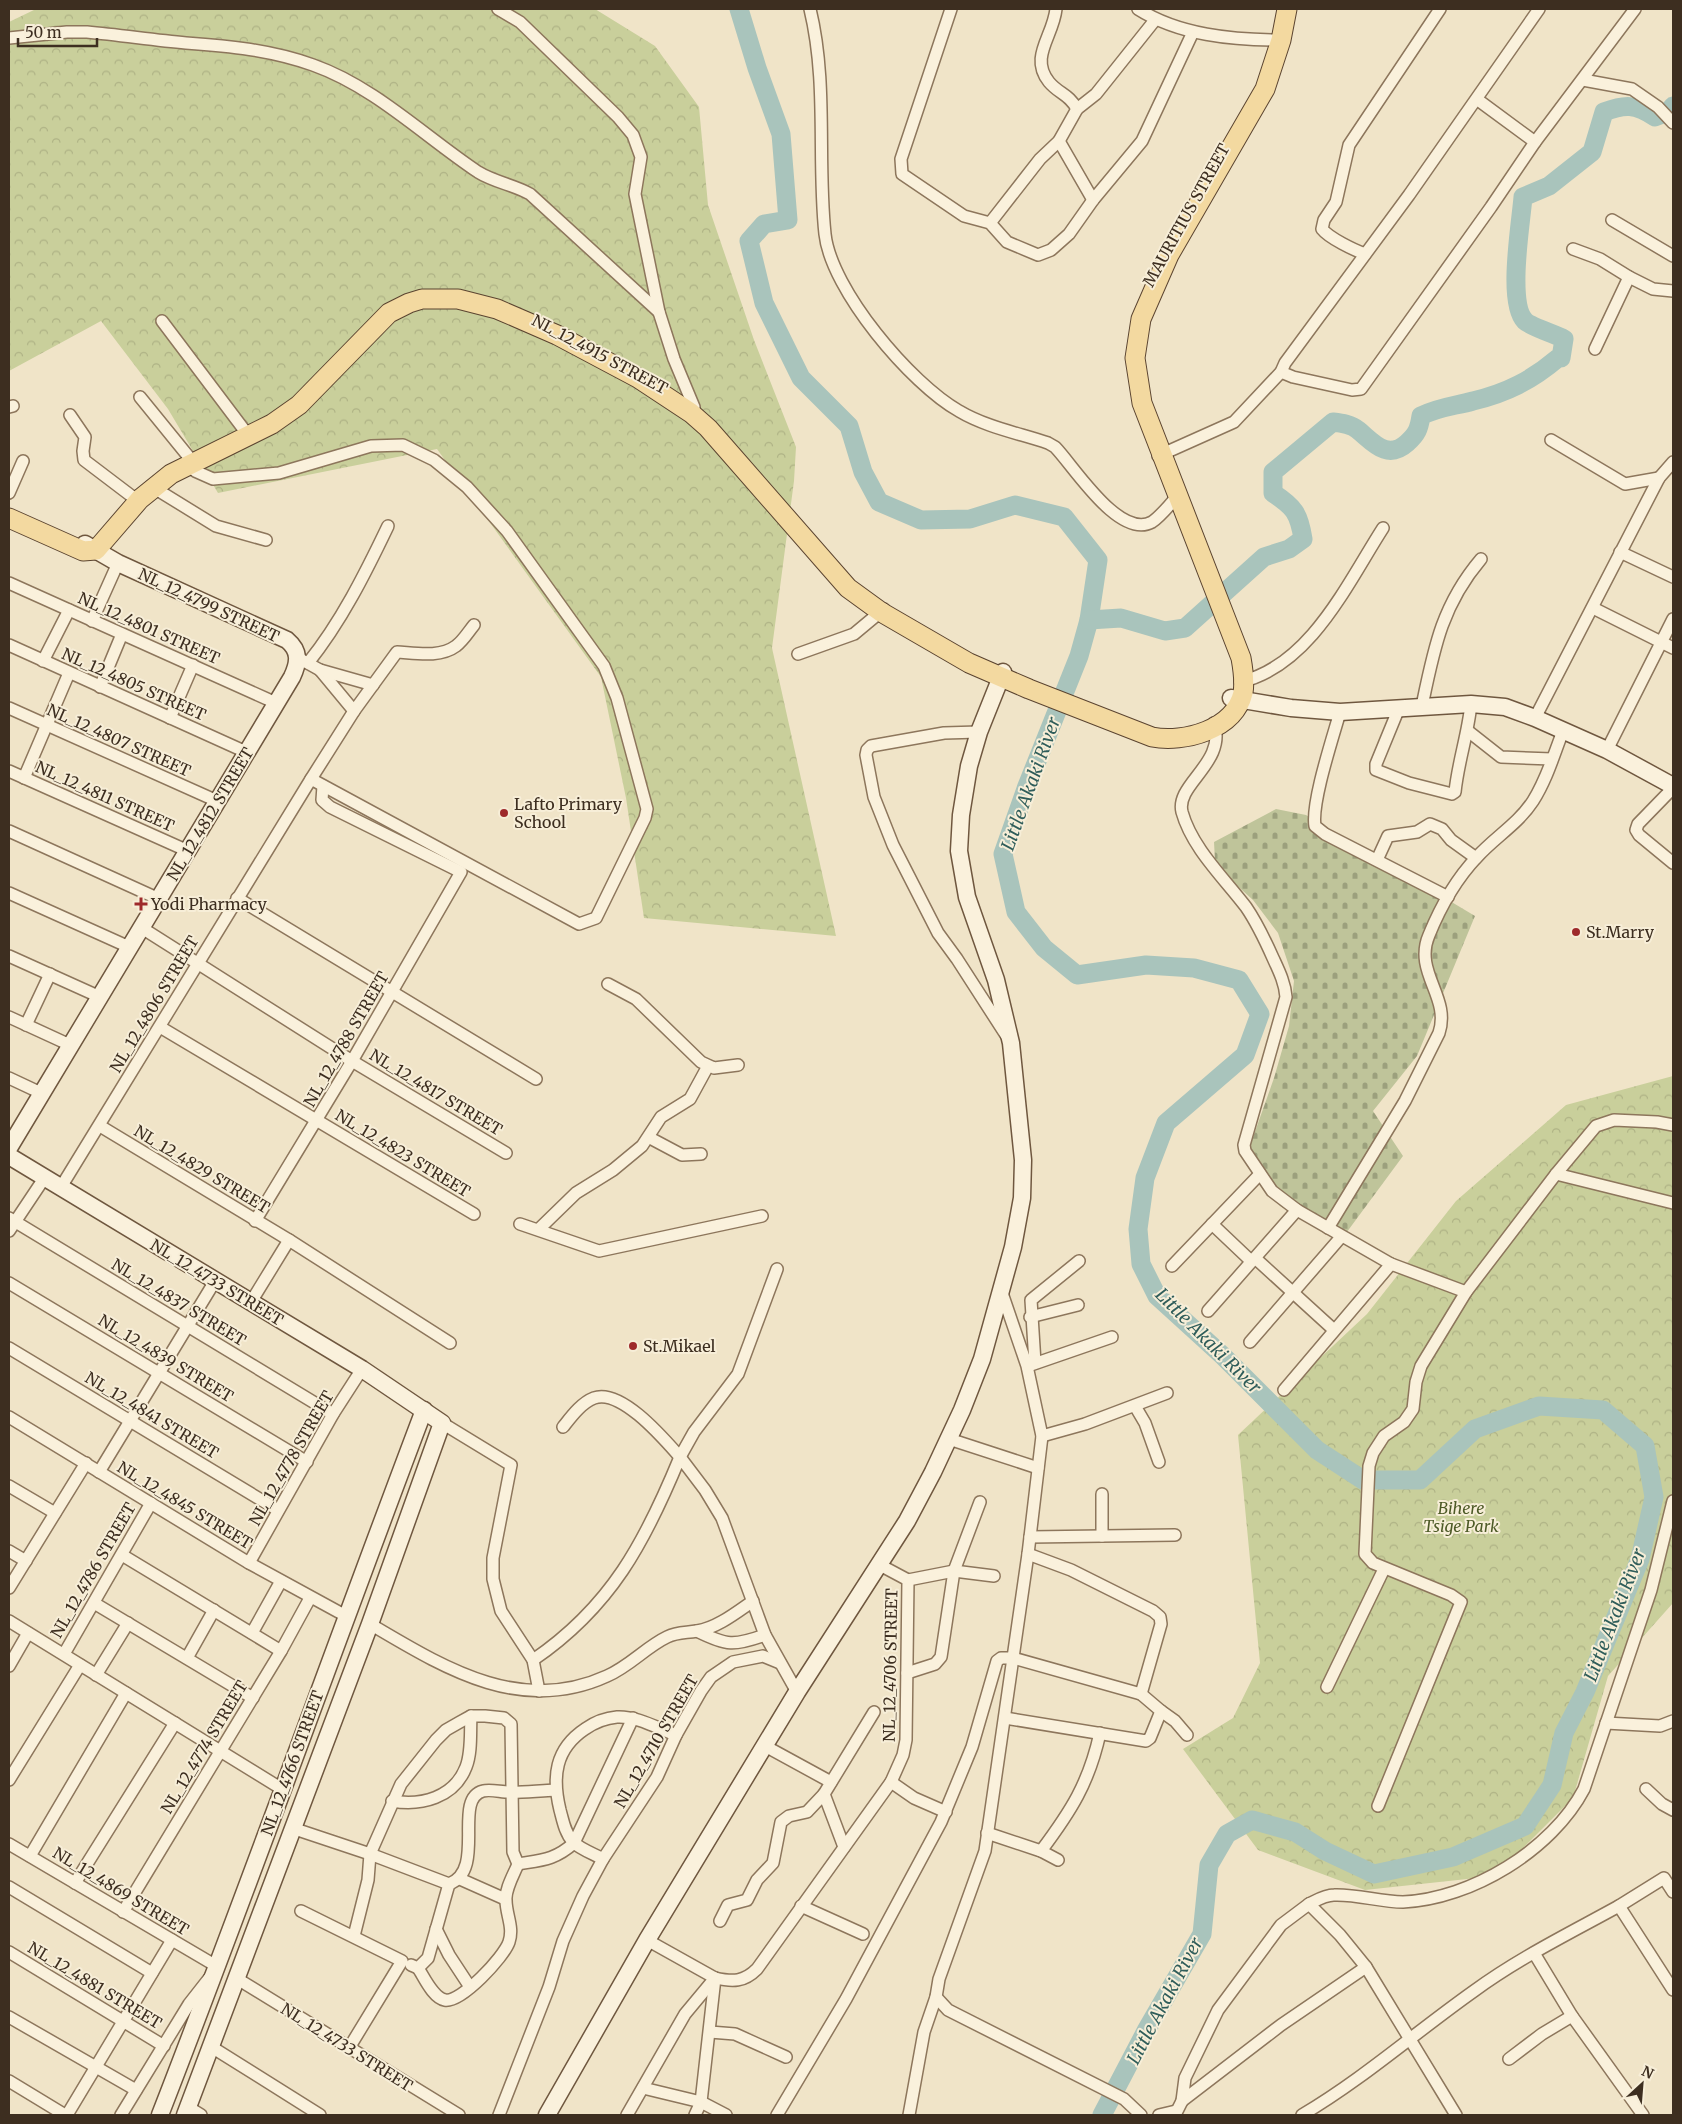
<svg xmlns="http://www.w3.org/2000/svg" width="1682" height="2124" font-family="Merriweather,serif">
<defs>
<pattern id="forest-crowns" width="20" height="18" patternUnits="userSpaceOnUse" patternTransform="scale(1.25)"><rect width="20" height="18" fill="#c9cf9b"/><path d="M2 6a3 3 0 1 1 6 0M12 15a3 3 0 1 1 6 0" fill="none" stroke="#aeb285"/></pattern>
<pattern id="cemetery-stones" width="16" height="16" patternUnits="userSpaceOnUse" patternTransform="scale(1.25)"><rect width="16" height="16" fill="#bfc49a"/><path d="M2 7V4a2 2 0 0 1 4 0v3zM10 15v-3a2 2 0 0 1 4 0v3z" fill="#9ca07d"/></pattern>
</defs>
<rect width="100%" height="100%" fill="#f0e4c8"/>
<g fill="url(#forest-crowns)">
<polygon points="36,9 595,9 655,46 699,107 708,205 754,340 796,447 794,481 772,648 836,936 644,918 626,798 601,677 437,449 218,493 168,409 101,321 9,371 9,22"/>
<polygon points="1673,1076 1673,1603 1608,1676 1573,1798 1495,1876 1365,1890 1258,1850 1183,1749 1233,1718 1260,1663 1238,1435 1367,1314 1456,1201 1566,1105"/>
</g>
<polygon fill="url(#cemetery-stones)" points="1276,809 1306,815 1475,916 1417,1056 1373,1111 1403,1156 1341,1240 1280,1206 1246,1157 1274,1078 1289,1026 1294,981 1278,933 1253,900 1232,881 1215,861 1214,842"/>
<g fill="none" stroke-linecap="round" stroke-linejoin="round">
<g stroke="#a9c4bc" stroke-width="19">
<polyline points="739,9 757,68 781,134 788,220 764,224 749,241 764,303 801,378 849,426 863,472 879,502 921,520 970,519 1015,505 1064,517 1098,560 1089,620 1079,656 1027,786 1003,854 1016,912 1044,948 1077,975 1146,965 1194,968 1239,980 1260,1014 1245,1055 1166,1123 1145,1178 1138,1229 1141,1264 1157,1296 1223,1356 1317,1450 1363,1480 1420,1480 1475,1429 1539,1406 1603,1410 1645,1446 1654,1497 1640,1559 1585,1692 1564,1733 1552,1785 1525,1826 1453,1857 1374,1874 1325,1851 1295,1832 1252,1820 1227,1834 1209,1865 1202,1934 1147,2029 1102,2115"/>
<path d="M1089,620L1121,618L1165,631L1185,628L1264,557L1289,549L1303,539C1299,513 1294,507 1273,493V472L1333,422C1342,423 1351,424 1358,430C1373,442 1387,461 1407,443C1417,434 1419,429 1421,416C1438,407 1455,406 1473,401C1507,393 1532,380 1558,358H1561L1564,339C1555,334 1531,327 1525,321C1507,303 1521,223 1523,197L1549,186L1592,152L1604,112C1625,104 1635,104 1655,117L1668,112L1673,106"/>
</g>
<g stroke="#8d765c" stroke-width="14">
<g id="street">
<polyline points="498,9 520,22 618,117 633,135 641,157 635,194 659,312 674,359 694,407"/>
<path d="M810,9C828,83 817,159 825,234C831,290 911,384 959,411C986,427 1018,433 1048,443L1055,447C1073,465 1119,540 1152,522C1161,516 1169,505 1177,497"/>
<polyline points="951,9 901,159 902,174 964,216 990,223 1007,242 1038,255 1051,250 1069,234 1093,200 1142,141 1193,32"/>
<path d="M1056,9C1053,37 1029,57 1049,82C1059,94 1069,94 1077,109"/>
<path d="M1138,9C1179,35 1232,40 1281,40"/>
<path d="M9,38L67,32H87C120,35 153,40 186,43C229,46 271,50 313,65C375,87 424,136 478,172C494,182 514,185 530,194L659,312"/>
<polyline points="1583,80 1632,89 1658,107 1673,123"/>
<polyline points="1478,100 1535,142"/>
<polyline points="1059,141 1093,200"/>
<polyline points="1612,220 1673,256"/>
<polyline points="990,223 1040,159 1059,141 1077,109 1096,94 1155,20"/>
<polyline points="1573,249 1600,259 1629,277"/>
<path d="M1365,254C1354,250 1329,238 1322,229L1324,220L1336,202L1349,145L1440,9"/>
<polyline points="162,321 245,431"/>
<polyline points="1595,349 1629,277 1653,289 1673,291"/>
<polyline points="1281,372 1293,377 1352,390 1361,389 1491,207 1535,142 1635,9"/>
<polyline points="140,397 188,456 195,471 213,479 279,473 371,446 403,445 434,460 467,487 507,531 604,666 617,698 647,809 645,818 596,918 579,924 311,779"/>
<polyline points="9,407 13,406"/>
<polyline points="70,415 85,437 83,451 84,460 138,501"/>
<polyline points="1551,440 1625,484 1659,478"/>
<polyline points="1158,456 1234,422 1281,372 1285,363 1409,195 1539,9"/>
<polyline points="151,486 216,526 266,540"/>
<polyline points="9,493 23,461"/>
<polyline points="1620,552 1673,577"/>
<polyline points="9,583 276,703"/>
<polyline points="1593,608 1673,648"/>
<polyline points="92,621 118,563"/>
<polyline points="9,645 246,752"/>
<polyline points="798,654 854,634 884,609"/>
<polyline points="302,660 320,670 354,711"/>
<polyline points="43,661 69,610"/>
<path d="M308,663C341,622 365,574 388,526"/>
<polyline points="320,670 373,685"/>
<path d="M1240,682C1310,666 1347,584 1383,528"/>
<polyline points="100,687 122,634"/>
<path d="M1422,706C1434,648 1442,605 1481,559"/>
<polyline points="9,708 217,801"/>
<path d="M1399,708L1376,764V770L1409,783L1452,794L1455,792C1458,762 1468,734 1471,704"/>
<path d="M1340,712C1333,737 1311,803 1315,826L1325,834L1448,897"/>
<polyline points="170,718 193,665"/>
<polyline points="1535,718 1659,478 1673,462"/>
<path d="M1214,723C1227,763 1175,784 1182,812C1192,848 1224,878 1246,907C1257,923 1265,940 1273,958C1279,971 1285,983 1286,997L1244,1145L1245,1151L1272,1191L1297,1210L1391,1264L1466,1292"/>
<polyline points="1468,731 1501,757 1552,759"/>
<polyline points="979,732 944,733 871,746 867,750 866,755 874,797 893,845 938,933 957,959 1006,1035"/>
<polyline points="1607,750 1673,619"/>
<polyline points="9,771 188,851"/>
<polyline points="24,778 69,673"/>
<polyline points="1673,788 1638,824 1636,830 1639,835 1673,863"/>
<polyline points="9,831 159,899"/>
<polyline points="1377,860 1388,836 1417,832 1430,824 1442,829 1451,840 1476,858"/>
<polyline points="9,893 129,947"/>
<polyline points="237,898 536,1079"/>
<polyline points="142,928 352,1061 506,1153"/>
<polyline points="9,956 100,997"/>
<polyline points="608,984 636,999 701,1062 714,1068 738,1065"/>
<polyline points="9,1017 70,1045"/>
<polyline points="26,1025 50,974"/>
<polyline points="160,1027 474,1214"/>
<polyline points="9,1078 41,1093"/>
<polyline points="100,1126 289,1240 450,1343"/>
<polyline points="650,1138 682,1155 701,1154"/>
<polyline points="1556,1174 1673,1203"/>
<path d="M61,1187L311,779L354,711L394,656L397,652C415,653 440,658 456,646C463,641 469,631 474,625"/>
<polyline points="9,1218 333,1414"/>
<polyline points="255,1221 352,1061 461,872 330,807 322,800 323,786"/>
<polyline points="520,1224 599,1251 762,1216"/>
<polyline points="1212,1224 1251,1261"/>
<path d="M1328,1228L1405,1101L1439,1033C1451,997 1413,972 1429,935C1440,908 1457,878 1477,857C1495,837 1518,824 1533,801C1547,779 1554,754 1563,731"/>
<polyline points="539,1229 576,1193 613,1170 642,1146 661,1117 690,1099 708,1066"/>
<polyline points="9,1231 45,1177"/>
<polyline points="1255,1258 1334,1330"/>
<polyline points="1172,1266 1260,1174"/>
<polyline points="9,1283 307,1462"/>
<polyline points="251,1302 289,1240"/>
<polyline points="1208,1311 1297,1210"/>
<polyline points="1030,1317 1078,1305"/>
<polyline points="1250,1342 1341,1237"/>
<polyline points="9,1348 278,1510"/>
<polyline points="1035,1363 1031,1300 1079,1261"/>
<polyline points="1028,1366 1112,1337"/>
<polyline points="1284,1390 1391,1264"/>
<polyline points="1135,1406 1145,1423 1159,1462"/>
<polyline points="9,1417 249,1563 346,1616"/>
<polyline points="442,1423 511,1465 493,1558 493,1579 501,1611 533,1660 539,1691"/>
<path d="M563,1427C571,1417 581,1403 594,1398C621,1388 664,1439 680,1457L694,1432L738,1374L777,1269"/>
<polyline points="1042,1436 1085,1424 1167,1393"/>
<polyline points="949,1439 1038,1468"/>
<polyline points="99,1472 215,1281"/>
<polyline points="9,1486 55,1513"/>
<polyline points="1102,1536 1102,1494"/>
<polyline points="1030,1537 1175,1535"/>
<polyline points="9,1551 26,1561"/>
<polyline points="1028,1554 1071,1570 1153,1611 1160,1617 1161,1624 1141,1694"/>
<polyline points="122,1555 281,1651"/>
<polyline points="249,1563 333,1414 362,1369"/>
<polyline points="908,1580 954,1571 994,1576"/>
<polyline points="9,1588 86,1463"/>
<polyline points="94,1603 253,1698"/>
<polyline points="9,1621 282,1789"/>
<path d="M370,1624C443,1667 520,1716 607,1676C630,1666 646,1647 667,1637C677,1632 686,1633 697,1631C717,1628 737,1612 753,1601"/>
<path d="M697,1631C727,1646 734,1646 765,1635"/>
<polyline points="252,1633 281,1581"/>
<polyline points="64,1654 151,1503"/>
<polyline points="187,1658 214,1610"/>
<path d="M533,1660C611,1607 645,1542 680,1457L705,1490L722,1518L765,1635L797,1692"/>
<polyline points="9,1666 28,1633"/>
<polyline points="907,1673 935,1664 941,1657 954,1571 980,1502"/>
<polyline points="96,1675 128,1623"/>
<polyline points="1327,1687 1384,1569"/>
<polyline points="1161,1711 1175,1721 1187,1735"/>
<polyline points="1606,1723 1660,1726 1673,1721"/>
<polyline points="765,1746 831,1782"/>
<polyline points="9,1780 80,1665"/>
<polyline points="891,1782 914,1798 946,1812"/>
<polyline points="1646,1789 1662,1804 1673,1810"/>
<path d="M392,1801C421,1806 454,1798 466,1767C472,1752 470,1732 471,1716"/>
<polyline points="1378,1806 1461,1602 1451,1595 1373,1563 1365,1554 1369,1466 1373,1453 1384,1436 1404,1422 1413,1409 1416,1382 1421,1366 1466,1292 1556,1174 1596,1126 1614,1120 1657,1122 1673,1125"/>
<path d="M292,1828L370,1854L449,1884C487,1870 452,1799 483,1791C490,1789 501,1792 509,1792C524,1793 540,1791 555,1790"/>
<polyline points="987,1833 1041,1851 1058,1860"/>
<polyline points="9,1844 218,1967 189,2004 121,2115"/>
<polyline points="844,1847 824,1794 874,1712"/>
<path d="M1041,1851C1071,1811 1089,1783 1100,1733"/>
<polyline points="30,1856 126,1693"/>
<path d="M603,1859C594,1854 580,1849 573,1842C565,1833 563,1821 560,1810C552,1777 555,1749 585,1729C595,1722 605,1718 617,1717C637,1716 657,1728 676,1735"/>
<path d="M518,1864C542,1860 555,1860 574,1843L633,1718"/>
<polyline points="460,1879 505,1899"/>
<polyline points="75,1883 175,1723"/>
<polyline points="9,1887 152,1973"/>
<path d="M1309,1904C1317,1900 1325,1895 1334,1895C1357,1894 1380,1902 1403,1902C1471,1899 1552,1850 1584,1789L1651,1590L1673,1501"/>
<polyline points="801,1906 863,1934"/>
<polyline points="1619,1906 1664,1878 1673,1892"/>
<polyline points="301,1911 402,1961 349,2048"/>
<polyline points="123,1912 281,1651 310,1598"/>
<polyline points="720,1921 728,1905 747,1900 757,1880 773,1863 781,1822 789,1816 807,1812 824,1794"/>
<polyline points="436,1929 449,1955 470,1987"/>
<path d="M354,1936L368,1880L370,1854L401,1784L436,1740L446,1730L460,1722L471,1716H485L504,1718L511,1724L513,1852L518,1864C514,1874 505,1889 506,1900C506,1915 514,1927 509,1942C504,1957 461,2003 445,2000C433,1998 424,1977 418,1968"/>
<path d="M647,1940L715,1978C733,1982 744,1982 757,1969L891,1782L903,1755L906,1740L908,1580L878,1564"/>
<polyline points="9,1952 164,2046"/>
<polyline points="1534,1953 1572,2016 1643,2115"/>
<polyline points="411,1965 418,1968 428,1958 449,1884"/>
<polyline points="236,1978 459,2115"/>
<polyline points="715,1978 701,2102 726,2115"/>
<polyline points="936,1997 948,2010 1124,2099 1141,2115"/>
<polyline points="9,2017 136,2090"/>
<polyline points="710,2032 735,2034 786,2057"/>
<polyline points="210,2046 320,2115"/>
<polyline points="1509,2059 1542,2034 1572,2016"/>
<polyline points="9,2081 65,2115"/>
<polyline points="643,2088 701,2102 695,2115"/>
<polyline points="1182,2101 1281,2025 1366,1967"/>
<polyline points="188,2107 201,2115"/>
<polyline points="67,2115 172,1940"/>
<polyline points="499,2115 549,1987 563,1941 583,1896 603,1859 657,1777 676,1735 701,1691 711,1677 733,1662 763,1656 780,1663"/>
<polyline points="627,2115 685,2014 715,1978"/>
<polyline points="777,2115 846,1999 941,1822 972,1747 997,1661 1001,1658 1013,1658 1141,1694 1161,1711 1150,1738 1146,1741 1005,1718"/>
<polyline points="909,2115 924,2032 936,1997 939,1979 985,1851 1028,1554 1042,1436 1027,1366 1002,1293"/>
<polyline points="1159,2115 1176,2111"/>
<polyline points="1175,2115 1182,2101 1185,2078 1218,2010 1281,1925 1309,1904 1340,1935 1366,1967 1456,2115"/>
<path d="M1302,2115C1363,2079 1416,2032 1474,1991C1519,1958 1570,1933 1619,1906L1673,1990"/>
</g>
</g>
<g stroke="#6f573f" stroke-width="19">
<g id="secondary">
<polyline points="1231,698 1291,708 1340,712 1471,704 1505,707 1535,718 1607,750 1673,786"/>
<path d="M9,1148L292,677C299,662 300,651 287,640L118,563L85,544"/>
<polyline points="9,1156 362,1369 442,1423 370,1624 185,2115"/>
<path d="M160,2115C251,1881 335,1645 424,1410"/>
<polyline points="547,2115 647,1940 797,1692 907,1521 933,1472 962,1410 982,1359 1013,1247 1022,1198 1023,1160 1011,1043 996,980 967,897 959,851 961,815 969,766 979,732 1003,672"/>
</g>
</g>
<g stroke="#5b4430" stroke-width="21">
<path id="primary" d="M9,518L83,551L96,550L140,499L171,474L272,424L299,405L389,313L409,303L422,299H458L497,309L557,335L638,378L691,413L708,428L848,588L881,612L969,663L1029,689L1152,737C1184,743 1234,730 1243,693C1245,681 1243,669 1241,658L1142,403L1135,358L1141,319L1169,255L1265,89L1281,40L1287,9"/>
</g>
<use href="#street" stroke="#faf1dc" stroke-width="11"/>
<use href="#secondary" stroke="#faf1dc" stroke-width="16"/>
<use href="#primary" stroke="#f3d9a0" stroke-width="19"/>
</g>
<g fill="#9e2a2b" stroke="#f7eed8" stroke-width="2">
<circle cx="504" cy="813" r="5"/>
<path d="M138.5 896.5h5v5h5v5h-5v5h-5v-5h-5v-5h5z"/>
<circle cx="1576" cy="932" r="5"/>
<circle cx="633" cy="1346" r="5"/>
</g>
<g text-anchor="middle" stroke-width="4" stroke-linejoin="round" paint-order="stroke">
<g font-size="16" fill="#3d2e20" stroke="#f7eed8">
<text transform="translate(1186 215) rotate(-61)" y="6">MAURITIUS STREET</text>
<text transform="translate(600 354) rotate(28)" y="6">NL_12_4915 STREET</text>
<text transform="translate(209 605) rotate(25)" y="6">NL_12_4799 STREET</text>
<text transform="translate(149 628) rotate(24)" y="6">NL_12_4801 STREET</text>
<text transform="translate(134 684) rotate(24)" y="6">NL_12_4805 STREET</text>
<text transform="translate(119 740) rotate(24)" y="6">NL_12_4807 STREET</text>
<text transform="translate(105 796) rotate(24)" y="6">NL_12_4811 STREET</text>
<text transform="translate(210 814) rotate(-59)" y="6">NL_12_4812 STREET</text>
<text transform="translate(154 1004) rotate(-59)" y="6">NL_12_4806 STREET</text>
<text transform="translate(346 1039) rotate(-60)" y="6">NL_12_4788 STREET</text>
<text transform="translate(436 1092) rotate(31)" y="6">NL_12_4817 STREET</text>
<text transform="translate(403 1153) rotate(31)" y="6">NL_12_4823 STREET</text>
<text transform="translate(202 1169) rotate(31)" y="6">NL_12_4829 STREET</text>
<text transform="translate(217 1282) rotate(31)" y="6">NL_12_4733 STREET</text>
<text transform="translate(179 1302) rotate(31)" y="6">NL_12_4837 STREET</text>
<text transform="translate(166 1358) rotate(31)" y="6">NL_12_4839 STREET</text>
<text transform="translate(152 1415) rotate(31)" y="6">NL_12_4841 STREET</text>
<text transform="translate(291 1458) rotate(-60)" y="6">NL_12_4778 STREET</text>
<text transform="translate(185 1505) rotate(31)" y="6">NL_12_4845 STREET</text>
<text transform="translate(93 1570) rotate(-60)" y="6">NL_12_4786 STREET</text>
<text transform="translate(890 1665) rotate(-89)" y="6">NL_12_4706 STREET</text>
<text transform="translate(656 1741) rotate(-60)" y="6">NL_12_4710 STREET</text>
<text transform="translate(204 1747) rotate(-59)" y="6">NL_12_4774 STREET</text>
<text transform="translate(292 1763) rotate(-70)" y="6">NL_12_4766 STREET</text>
<text transform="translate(121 1891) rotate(31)" y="6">NL_12_4869 STREET</text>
<text transform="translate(95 1985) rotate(31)" y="6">NL_12_4881 STREET</text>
<text transform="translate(347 2047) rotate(32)" y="6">NL_12_4733 STREET</text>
</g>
<g font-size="16" fill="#3d2e20" stroke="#f7eed8" text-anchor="start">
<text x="514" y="810">Lafto Primary<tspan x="514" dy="18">School</tspan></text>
<text x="151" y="910">Yodi Pharmacy</text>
<text x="1586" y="938">St.Marry</text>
<text x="643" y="1352">St.Mikael</text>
</g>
<g font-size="16" font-style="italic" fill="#4d5a26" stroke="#f7eed8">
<text x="1461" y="1514">Bihere<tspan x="1461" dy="18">Tsige Park</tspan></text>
</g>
<g font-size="18" font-style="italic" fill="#2f5d5a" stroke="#f7eed8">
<text transform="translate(1031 784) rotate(-70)" y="6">Little Akaki River</text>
<text transform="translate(1208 1341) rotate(45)" y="6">Little Akaki River</text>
<text transform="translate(1615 1615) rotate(-69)" y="6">Little Akaki River</text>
<text transform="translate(1165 2001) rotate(-62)" y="6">Little Akaki River</text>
</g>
</g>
<rect width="1682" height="2124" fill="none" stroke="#3d2e20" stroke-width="20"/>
<g transform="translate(1642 2084) rotate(26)" stroke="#f7eed8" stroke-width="4" paint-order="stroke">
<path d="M0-4L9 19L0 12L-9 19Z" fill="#3d2e20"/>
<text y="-8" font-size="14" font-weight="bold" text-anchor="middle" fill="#3d2e20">N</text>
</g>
<path d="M18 38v8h79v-8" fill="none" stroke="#3d2e20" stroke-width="2.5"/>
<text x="25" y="38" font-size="15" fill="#3d2e20" stroke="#f7eed8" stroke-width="4" paint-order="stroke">50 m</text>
</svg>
